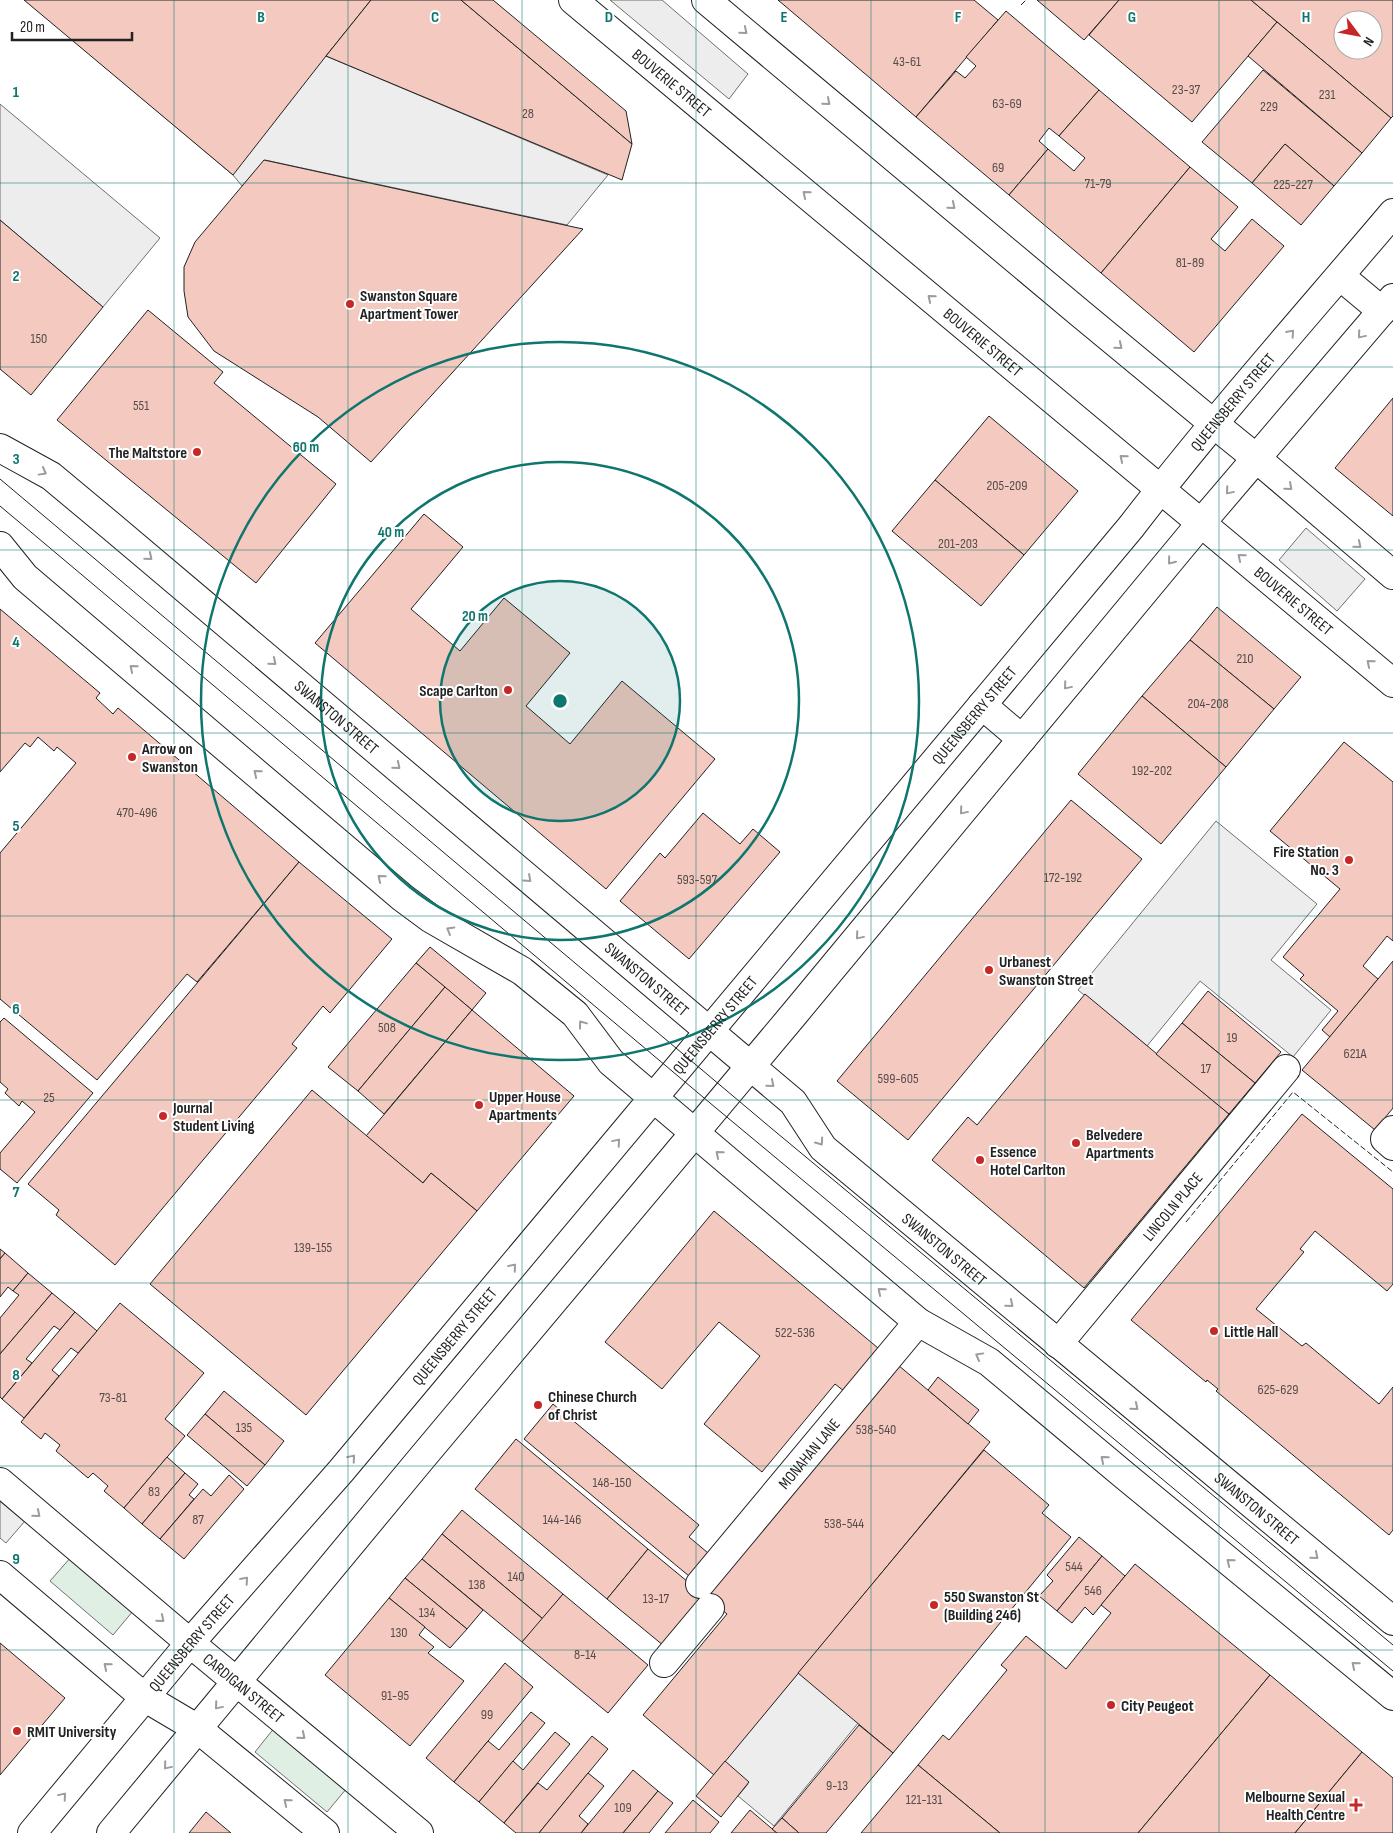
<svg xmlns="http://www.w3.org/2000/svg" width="1393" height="1833" font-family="'Sofia Sans Condensed',sans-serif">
<rect width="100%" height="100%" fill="#fff"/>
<g fill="#e0efe3" stroke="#6f6f6f">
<polygon points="71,1557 133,1611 113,1635 50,1581"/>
<polygon points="275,1727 347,1788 327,1812 255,1752"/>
</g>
<g fill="#ededed" stroke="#6f6f6f">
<polygon points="25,0 326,56 608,175 567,225 265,160 242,186 233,175"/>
<polygon points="610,0 662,0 748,74 729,99"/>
<polygon points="0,104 160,238 103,307 0,220"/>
<polygon points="1306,528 1365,579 1337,611 1279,560"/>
<polygon points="1216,821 1317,904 1271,960 1331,1010 1293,1057 1200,981 1147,1046 1078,990"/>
<polygon points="0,1500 25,1521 6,1543 0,1538"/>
<polygon points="799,1672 859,1722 774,1826 738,1796 748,1784 723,1763"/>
</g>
<g fill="#f3c9c0" stroke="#222" fill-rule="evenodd">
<polygon points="24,0 371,0 326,56 233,175"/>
<polygon points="371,0 461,0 632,144 622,180 326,56"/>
<polygon points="461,0 493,0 626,111 632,144"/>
<polygon points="778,0 974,0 998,20 916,117"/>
<polygon points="1037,0 1119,0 1084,40"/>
<polygon points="1119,0 1251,0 1277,22 1192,122 1089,35"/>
<path d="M1251,0H1393V116L1391,118ZM1343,20H1373V50H1343Z"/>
<polygon points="1006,11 1099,90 1059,136 1049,128 1039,141 1048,149 1009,195 916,117 956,71 965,78 976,66 966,57"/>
<polygon points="1277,22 1391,118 1362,153 1248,56"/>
<polygon points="1263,70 1362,153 1334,186 1285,144 1252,183 1202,142"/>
<polygon points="1099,90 1190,167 1101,273 1009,195 1048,149 1074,171 1085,158 1059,136"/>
<polygon points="1285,144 1334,186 1301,225 1252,183"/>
<polygon points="264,160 365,182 583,229 371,462 318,417 214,351 188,317 184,291 184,267 195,242"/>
<polygon points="1190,167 1238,207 1211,239 1225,251 1252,219 1284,246 1194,352 1101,273"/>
<polygon points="0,220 103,307 31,395 0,369"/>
<polygon points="148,310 223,372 214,383 336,484 256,583 57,420"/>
<polygon points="1393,398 1393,516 1335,468"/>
<polygon points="989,416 1078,491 1024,555 935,480"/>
<polygon points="935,480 1024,555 981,606 892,531"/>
<polygon points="424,514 463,547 411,609 460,651 504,598 570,653 526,706 570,744 622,681 715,759 606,889 315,643"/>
<polygon points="1217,607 1301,677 1274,709 1190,640"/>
<polygon points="0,609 100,693 96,698 113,714 118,708 299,862 197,982 187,974 97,1080 0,999 0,853 76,763 57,747 54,751 38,737 30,747 25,743 0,772"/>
<polygon points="1190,640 1274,709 1226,767 1142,696"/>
<polygon points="1142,696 1226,767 1161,844 1078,774"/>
<polygon points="1344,742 1393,782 1393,941 1387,936 1363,966 1378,979 1330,1037 1322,1030 1338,1011 1300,979 1304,975 1283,957 1340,889 1270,831"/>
<polygon points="1071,800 1142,859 908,1140 837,1081"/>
<polygon points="703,813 740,844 753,829 780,852 689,959 620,901 660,853 665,858"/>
<polygon points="299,862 392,939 330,1013 323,1006 292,1044 297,1048 115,1265 56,1215 59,1210 28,1184"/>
<polygon points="430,947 486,993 472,1010 416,963"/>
<polygon points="1393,961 1393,1108 1375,1130 1302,1070"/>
<polygon points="416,963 445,987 358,1091 328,1067"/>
<polygon points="445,987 472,1010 384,1114 358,1091"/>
<polygon points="1208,991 1281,1052 1255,1083 1182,1023"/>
<polygon points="1085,994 1229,1114 1084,1288 932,1160 968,1117 977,1125"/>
<polygon points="472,1010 574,1096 477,1211 431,1173 423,1183 366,1136"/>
<polygon points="4,1018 93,1093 17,1183 0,1169 0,1153 35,1112 22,1101 19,1106 5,1093 8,1089 0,1082 0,1022"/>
<polygon points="1182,1023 1255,1083 1229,1114 1156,1054"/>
<polygon points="312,1090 423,1183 431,1173 477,1211 306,1415 150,1284"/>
<polygon points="1302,1114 1393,1189 1393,1284 1387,1291 1315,1231 1300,1249 1304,1252 1256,1309 1302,1346 1306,1343 1379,1404 1393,1387 1393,1530 1389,1535 1216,1391 1218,1389 1207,1380 1206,1382 1131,1320"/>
<polygon points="714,1211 884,1353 849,1395 835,1384 762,1472 704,1424 760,1356 719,1322 662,1389 605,1342"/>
<polygon points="0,1249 5,1253 0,1259"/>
<polygon points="5,1253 28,1273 13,1291 8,1287 0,1297 0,1259"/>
<polygon points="28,1273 52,1293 0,1354 0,1318 19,1295 13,1291"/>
<polygon points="52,1293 75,1312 60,1330 54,1326 26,1359 32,1363 2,1399 0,1397 0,1354"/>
<polygon points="120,1303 204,1373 165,1419 185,1436 124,1508 104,1491 108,1486 93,1473 88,1478 56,1451 60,1445 45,1433 41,1439 21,1422"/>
<polygon points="75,1312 97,1331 78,1353 71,1348 52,1370 59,1376 24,1418 2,1399"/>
<polygon points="898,1365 990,1442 714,1775 643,1715 727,1614 705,1596"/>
<polygon points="938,1377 979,1410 968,1424 928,1390"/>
<polygon points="224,1391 284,1441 265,1465 205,1414"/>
<polygon points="553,1404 699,1525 689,1537 714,1558 695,1581 524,1439"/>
<polygon points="205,1414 265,1465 247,1486 187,1435"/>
<polygon points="516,1439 648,1549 607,1599 475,1489"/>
<polygon points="984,1450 1049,1505 1042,1513 1071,1537 893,1753 798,1673"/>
<polygon points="167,1457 185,1473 142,1524 124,1508"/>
<polygon points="185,1473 198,1484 189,1495 194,1499 160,1539 142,1524"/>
<polygon points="229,1475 244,1489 184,1559 160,1539 203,1489 211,1496"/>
<polygon points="462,1510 563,1594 543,1619 442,1534"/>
<polygon points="442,1534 543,1619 522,1642 422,1559"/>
<polygon points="1079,1537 1102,1556 1057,1611 1039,1596 1053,1581 1047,1575"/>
<polygon points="648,1549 705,1596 664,1646 607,1599"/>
<polygon points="1102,1556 1125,1576 1093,1615 1085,1607 1072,1623 1057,1611"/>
<polygon points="422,1559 483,1610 467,1629 405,1578"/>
<polygon points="1135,1564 1270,1675 1138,1833 1000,1833 918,1765 943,1735 949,1740 1007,1670 1001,1665 1026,1636 1066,1669 1111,1613 1101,1605"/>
<polygon points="405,1578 467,1629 450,1648 389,1598"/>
<polygon points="563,1594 648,1665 608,1713 522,1642"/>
<polygon points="389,1598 425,1627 419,1635 434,1647 428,1653 464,1681 410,1746 325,1675"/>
<polygon points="0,1643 65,1698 0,1775"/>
<polygon points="505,1663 533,1687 454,1782 426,1758"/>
<polygon points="1270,1675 1362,1752 1295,1833 1138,1833"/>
<polygon points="531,1712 545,1723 479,1802 454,1782 488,1741 499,1750"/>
<polygon points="859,1725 893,1753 826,1833 799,1833 782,1818"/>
<polygon points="555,1732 570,1744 504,1823 479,1802 513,1761 523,1770"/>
<polygon points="592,1736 608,1749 539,1833 516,1833 504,1823 538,1783 547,1790"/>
<polygon points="1362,1752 1393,1778 1393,1833 1295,1833"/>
<polygon points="725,1761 749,1782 721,1817 696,1796"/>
<polygon points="918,1765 1000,1833 861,1833"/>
<polygon points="633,1770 658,1791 623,1833 581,1833"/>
<polygon points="588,1773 604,1786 579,1816 588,1824 581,1833 539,1833"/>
<polygon points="658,1791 673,1803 649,1833 623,1833"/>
<polygon points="693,1800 719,1822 710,1833 665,1833"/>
<polygon points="750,1810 777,1833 731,1833"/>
<polygon points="206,1812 231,1833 189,1833"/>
<polygon points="782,1818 799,1833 777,1833 772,1829"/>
</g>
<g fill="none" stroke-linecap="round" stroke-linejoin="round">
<g stroke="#222" stroke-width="30">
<g id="street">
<path id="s1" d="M573,0L1160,489"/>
<polyline points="706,0 1081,314 1214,424"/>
<polyline points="1256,458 1393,575"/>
<path id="s2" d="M1201,523L1393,683"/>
<polyline points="1393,1130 1385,1139 1393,1146"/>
<path id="s3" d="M1058,1344L1286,1069"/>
<path id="s4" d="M0,1482L190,1643L419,1833"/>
<polyline points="0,1575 144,1697 198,1729 325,1833"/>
<path id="s5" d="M700,1584L918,1322"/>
<polyline points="664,1663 710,1608"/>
</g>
</g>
<g stroke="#222" stroke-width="30">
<g id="secondary">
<polyline points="1340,276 1382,311"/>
<polyline points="1214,424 1256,458"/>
<path id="s6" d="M0,448L51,476L111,526L793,1102L823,1148L1393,1621"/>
<polyline points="1160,489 1201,523"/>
<polyline points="0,546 25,577 403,898 430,918 522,971 575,1014 611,1062 918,1322 989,1362 1124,1475 1393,1696"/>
<polyline points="982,705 1022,739"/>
<path id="s7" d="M32,1833L190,1643L341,1471L1131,527C1214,419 1305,317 1393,213"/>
<polyline points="111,1833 421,1459 795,1013 1201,523 1393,298"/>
</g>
</g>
<use href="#street" stroke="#fff" stroke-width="28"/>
<use href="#secondary" stroke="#fff" stroke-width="28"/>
<g stroke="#222" stroke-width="1">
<polyline points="0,479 771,1128 1393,1645"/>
<polyline points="0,506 716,1108 1393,1671"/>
</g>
<g stroke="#222" stroke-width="1" stroke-dasharray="6 2.5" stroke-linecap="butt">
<polyline points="1021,5 1026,0"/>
<polyline points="1186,1222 1293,1092 1393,1172"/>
</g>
</g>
<defs><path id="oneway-chevron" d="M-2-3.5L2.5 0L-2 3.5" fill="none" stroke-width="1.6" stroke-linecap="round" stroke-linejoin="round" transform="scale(1.25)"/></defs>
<g stroke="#9c9c9c">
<use href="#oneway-chevron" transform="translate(744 31) rotate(40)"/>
<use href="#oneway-chevron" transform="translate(827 102) rotate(40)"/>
<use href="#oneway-chevron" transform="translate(806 194) rotate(-140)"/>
<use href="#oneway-chevron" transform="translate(952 206) rotate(40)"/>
<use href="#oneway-chevron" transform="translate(931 298) rotate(-140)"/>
<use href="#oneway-chevron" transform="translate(1291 333) rotate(-49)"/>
<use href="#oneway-chevron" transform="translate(1361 335) rotate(130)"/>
<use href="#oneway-chevron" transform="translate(1119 346) rotate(40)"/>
<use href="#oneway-chevron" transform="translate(1123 458) rotate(-140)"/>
<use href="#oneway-chevron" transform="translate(43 472) rotate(29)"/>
<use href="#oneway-chevron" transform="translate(1289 487) rotate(41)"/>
<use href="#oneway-chevron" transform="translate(1229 491) rotate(130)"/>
<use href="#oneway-chevron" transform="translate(1358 545) rotate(40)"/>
<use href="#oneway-chevron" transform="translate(149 557) rotate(40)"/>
<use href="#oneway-chevron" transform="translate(1241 557) rotate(-140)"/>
<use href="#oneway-chevron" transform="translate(1171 561) rotate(129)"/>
<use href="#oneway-chevron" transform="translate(273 662) rotate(40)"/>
<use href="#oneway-chevron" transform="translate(1370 663) rotate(-140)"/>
<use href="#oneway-chevron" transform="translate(133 668) rotate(-140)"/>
<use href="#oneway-chevron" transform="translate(1067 686) rotate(130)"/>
<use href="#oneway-chevron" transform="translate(397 766) rotate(40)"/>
<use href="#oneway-chevron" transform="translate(257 773) rotate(-140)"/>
<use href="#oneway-chevron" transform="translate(963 811) rotate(130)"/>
<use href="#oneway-chevron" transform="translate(381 878) rotate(-140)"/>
<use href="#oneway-chevron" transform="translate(528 879) rotate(42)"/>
<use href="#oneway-chevron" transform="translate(450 930) rotate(-150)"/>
<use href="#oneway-chevron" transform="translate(859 936) rotate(130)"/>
<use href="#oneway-chevron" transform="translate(582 1024) rotate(-127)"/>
<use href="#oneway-chevron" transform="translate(771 1084) rotate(40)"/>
<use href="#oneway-chevron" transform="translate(617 1142) rotate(-50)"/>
<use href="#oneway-chevron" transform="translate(820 1142) rotate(55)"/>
<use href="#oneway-chevron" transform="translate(719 1154) rotate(-140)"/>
<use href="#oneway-chevron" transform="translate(513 1267) rotate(-50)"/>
<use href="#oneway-chevron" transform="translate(881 1291) rotate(-140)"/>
<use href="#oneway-chevron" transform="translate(1010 1304) rotate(40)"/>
<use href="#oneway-chevron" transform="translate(979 1356) rotate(-151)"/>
<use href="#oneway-chevron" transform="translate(1135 1407) rotate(40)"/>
<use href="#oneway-chevron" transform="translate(352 1458) rotate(-50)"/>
<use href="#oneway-chevron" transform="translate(1104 1459) rotate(-140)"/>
<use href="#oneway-chevron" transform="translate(37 1514) rotate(40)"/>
<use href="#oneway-chevron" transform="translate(1315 1556) rotate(40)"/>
<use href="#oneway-chevron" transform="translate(1230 1562) rotate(-141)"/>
<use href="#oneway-chevron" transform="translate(245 1580) rotate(-49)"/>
<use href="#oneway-chevron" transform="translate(161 1619) rotate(40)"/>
<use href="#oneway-chevron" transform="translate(1355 1665) rotate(-140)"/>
<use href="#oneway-chevron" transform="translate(107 1666) rotate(-140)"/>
<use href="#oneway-chevron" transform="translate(218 1706) rotate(130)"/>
<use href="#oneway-chevron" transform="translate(302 1736) rotate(40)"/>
<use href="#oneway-chevron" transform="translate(167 1766) rotate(130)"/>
<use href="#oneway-chevron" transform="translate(63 1796) rotate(-50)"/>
<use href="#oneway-chevron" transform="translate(287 1802) rotate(-141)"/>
</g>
<path fill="none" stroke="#0f766e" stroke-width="1" stroke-opacity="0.55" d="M174,0V1833M348,0V1833M522,0V1833M696,0V1833M871,0V1833M1045,0V1833M1219,0V1833M0,183H1393M0,367H1393M0,550H1393M0,733H1393M0,916H1393M0,1100H1393M0,1283H1393M0,1466H1393M0,1650H1393"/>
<circle cx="560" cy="701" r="120" fill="#0f766e" fill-opacity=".12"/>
<g fill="none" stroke="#0f766e" stroke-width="2.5">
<circle cx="560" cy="701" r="120"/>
<circle cx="560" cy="701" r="239"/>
<circle cx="560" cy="701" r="359"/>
</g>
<g fill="#c62828" stroke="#fff" stroke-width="2">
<circle cx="350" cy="304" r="5"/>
<circle cx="197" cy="452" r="5"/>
<circle cx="508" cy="690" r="5"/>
<circle cx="132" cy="757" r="5"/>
<circle cx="1349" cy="860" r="5"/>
<circle cx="989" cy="970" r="5"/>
<circle cx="479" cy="1105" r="5"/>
<circle cx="163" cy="1116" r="5"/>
<circle cx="1076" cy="1143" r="5"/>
<circle cx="980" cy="1160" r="5"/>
<circle cx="1214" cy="1331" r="5"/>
<circle cx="538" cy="1405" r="5"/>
<circle cx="934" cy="1605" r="5"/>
<circle cx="1111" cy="1705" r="5"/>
<circle cx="17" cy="1731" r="5"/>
<path d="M1353.5 1797.5h5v5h5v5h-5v5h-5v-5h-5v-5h5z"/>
</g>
<g text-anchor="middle" stroke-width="4" stroke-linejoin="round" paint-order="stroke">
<g font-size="14" fill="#564c4a">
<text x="907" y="66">43-61</text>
<text x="1186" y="94">23-37</text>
<text x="1327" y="99">231</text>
<text x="1007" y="108">63-69</text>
<text x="1269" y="111">229</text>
<text x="528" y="118">28</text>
<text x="998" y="172">69</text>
<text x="1098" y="188">71-79</text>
<text x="1293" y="189">225-227</text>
<text x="1190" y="267">81-89</text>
<text x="39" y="343">150</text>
<text x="141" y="410">551</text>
<text x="1007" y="490">205-209</text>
<text x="958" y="548">201-203</text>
<text x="1245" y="663">210</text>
<text x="1208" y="708">204-208</text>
<text x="1152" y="775">192-202</text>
<text x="137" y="817">470-496</text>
<text x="1063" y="882">172-192</text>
<text x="697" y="884">593-597</text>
<text x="387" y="1032">508</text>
<text x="1232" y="1042">19</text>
<text x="1355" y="1058">621A</text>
<text x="1206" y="1073">17</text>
<text x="898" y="1083">599-605</text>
<text x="49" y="1102">25</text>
<text x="313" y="1252">139-155</text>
<text x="795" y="1337">522-536</text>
<text x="1278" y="1394">625-629</text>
<text x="113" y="1402">73-81</text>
<text x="244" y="1432">135</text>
<text x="876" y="1434">538-540</text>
<text x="612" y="1487">148-150</text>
<text x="154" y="1496">83</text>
<text x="198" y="1524">87</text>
<text x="562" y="1524">144-146</text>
<text x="844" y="1528">538-544</text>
<text x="1074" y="1571">544</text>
<text x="516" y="1581">140</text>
<text x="477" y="1589">138</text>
<text x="1093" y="1595">546</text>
<text x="656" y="1603">13-17</text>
<text x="427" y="1617">134</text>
<text x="399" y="1637">130</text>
<text x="585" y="1659">8-14</text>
<text x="395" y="1700">91-95</text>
<text x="487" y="1719">99</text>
<text x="837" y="1790">9-13</text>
<text x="924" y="1804">121-131</text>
<text x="623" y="1812">109</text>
</g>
<g font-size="16" fill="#222" stroke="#fff">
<text dy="6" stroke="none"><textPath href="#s1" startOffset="129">BOUVERIE STREET</textPath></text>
<text dy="6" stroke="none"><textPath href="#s1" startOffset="534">BOUVERIE STREET</textPath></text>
<text dy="6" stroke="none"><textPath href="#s7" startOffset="1868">QUEENSBERRY STREET</textPath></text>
<text dy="6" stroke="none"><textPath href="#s2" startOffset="121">BOUVERIE STREET</textPath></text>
<text dy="6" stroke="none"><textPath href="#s7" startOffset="1462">QUEENSBERRY STREET</textPath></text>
<text dy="6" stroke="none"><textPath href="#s6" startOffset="432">SWANSTON STREET</textPath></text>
<text dy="6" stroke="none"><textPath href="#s6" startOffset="838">SWANSTON STREET</textPath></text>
<text dy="6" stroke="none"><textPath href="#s7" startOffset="1058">QUEENSBERRY STREET</textPath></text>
<text dy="6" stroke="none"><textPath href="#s3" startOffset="179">LINCOLN PLACE</textPath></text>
<text dy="6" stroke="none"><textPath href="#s6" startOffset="1242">SWANSTON STREET</textPath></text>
<text dy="6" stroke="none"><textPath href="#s7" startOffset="652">QUEENSBERRY STREET</textPath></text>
<text dy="6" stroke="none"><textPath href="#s5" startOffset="170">MONAHAN LANE</textPath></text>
<text dy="6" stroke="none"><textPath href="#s6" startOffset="1648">SWANSTON STREET</textPath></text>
<text dy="6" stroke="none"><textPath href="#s7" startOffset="248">QUEENSBERRY STREET</textPath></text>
<text dy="6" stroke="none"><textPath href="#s4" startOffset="319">CARDIGAN STREET</textPath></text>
</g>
<g font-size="16" font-weight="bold" fill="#222" stroke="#fff" text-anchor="start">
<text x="360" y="301">Swanston Square<tspan x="360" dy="18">Apartment Tower</tspan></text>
<text x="187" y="458" text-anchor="end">The Maltstore</text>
<text x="498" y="696" text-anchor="end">Scape Carlton</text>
<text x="142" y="754">Arrow on<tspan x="142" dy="18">Swanston</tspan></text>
<text x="1339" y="857" text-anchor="end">Fire Station<tspan x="1339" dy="18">No. 3</tspan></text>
<text x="999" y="967">Urbanest<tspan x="999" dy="18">Swanston Street</tspan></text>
<text x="489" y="1102">Upper House<tspan x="489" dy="18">Apartments</tspan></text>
<text x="173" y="1113">Journal<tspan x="173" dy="18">Student Living</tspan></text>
<text x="1086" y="1140">Belvedere<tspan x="1086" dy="18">Apartments</tspan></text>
<text x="990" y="1157">Essence<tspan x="990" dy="18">Hotel Carlton</tspan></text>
<text x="1224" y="1337">Little Hall</text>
<text x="548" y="1402">Chinese Church<tspan x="548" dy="18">of Christ</tspan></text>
<text x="944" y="1602">550 Swanston St<tspan x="944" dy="18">(Building 246)</tspan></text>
<text x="1121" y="1711">City Peugeot</text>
<text x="27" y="1737">RMIT University</text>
<text x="1345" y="1802" text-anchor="end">Melbourne Sexual<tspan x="1345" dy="18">Health Centre</tspan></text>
</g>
</g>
<g font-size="16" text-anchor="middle" font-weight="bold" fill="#0f766e" stroke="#fff" stroke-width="4" stroke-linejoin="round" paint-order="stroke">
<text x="261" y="22">B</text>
<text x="435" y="22">C</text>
<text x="609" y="22">D</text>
<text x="784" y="22">E</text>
<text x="958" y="22">F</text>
<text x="1132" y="22">G</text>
<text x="1306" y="22">H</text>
<text x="16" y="97">1</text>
<text x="16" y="281">2</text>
<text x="16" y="464">3</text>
<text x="16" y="647">4</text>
<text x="16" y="831">5</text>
<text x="16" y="1014">6</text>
<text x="16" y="1197">7</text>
<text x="16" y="1380">8</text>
<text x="16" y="1564">9</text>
</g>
<circle cx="560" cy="701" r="8" fill="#0f766e" stroke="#fff" stroke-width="2.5"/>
<g font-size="15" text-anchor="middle" font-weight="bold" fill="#0f766e" stroke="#fff" stroke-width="4" stroke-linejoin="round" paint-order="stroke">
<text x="306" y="452">60 m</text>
<text x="391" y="537">40 m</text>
<text x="475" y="621">20 m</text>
</g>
<g transform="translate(1358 35) rotate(122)"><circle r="24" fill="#ffffff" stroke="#a7a7a7"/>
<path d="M0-4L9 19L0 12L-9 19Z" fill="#c62828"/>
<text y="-8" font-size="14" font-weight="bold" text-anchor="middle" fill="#222222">N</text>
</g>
<path d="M12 32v8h120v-8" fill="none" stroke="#222222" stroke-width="2.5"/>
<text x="20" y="32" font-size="15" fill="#222222" stroke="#ffffff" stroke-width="4" paint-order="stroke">20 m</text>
</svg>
